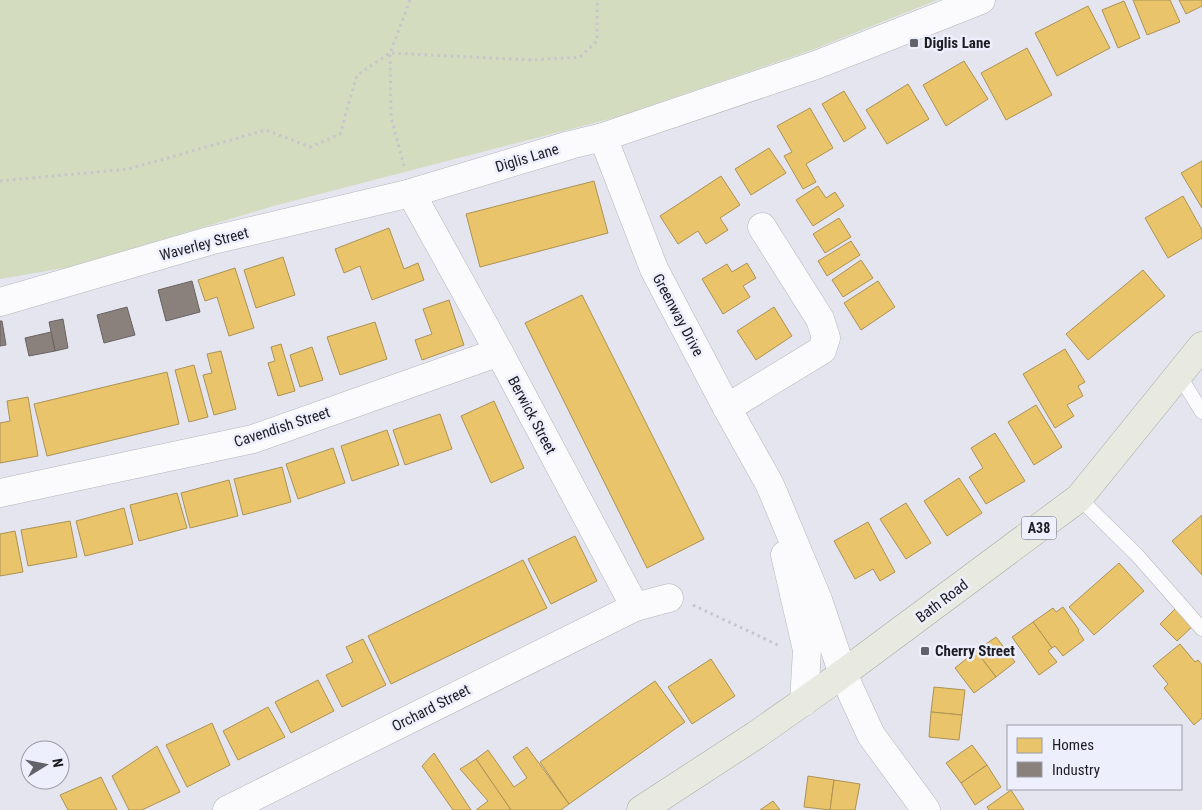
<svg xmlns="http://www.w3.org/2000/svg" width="1202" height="810" font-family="'Roboto Condensed',sans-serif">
<rect width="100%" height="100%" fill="#e4e5ef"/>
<polygon fill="#d3dcbf" points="0,0 937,0 809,51 617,117 277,205 70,267 0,279"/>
<g fill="#e9c46a" stroke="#ac9255">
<polygon points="1133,0 1170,0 1180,22 1147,35"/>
<polygon points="1179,0 1202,0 1202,6 1186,14"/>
<polygon points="1124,1 1140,38 1118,48 1102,10"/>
<polygon points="1088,6 1110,48 1057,76 1035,33"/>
<polygon points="1027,48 1052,95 1006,120 981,73"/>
<polygon points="964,61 988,99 946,126 923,85"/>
<polygon points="908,84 929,119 887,144 866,110"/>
<polygon points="844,91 866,128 844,142 822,104"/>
<polygon points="810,108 833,148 806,164 816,182 803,189 784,156 792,152 777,126"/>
<polygon points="769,148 786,173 751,195 735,169"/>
<polygon points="1202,161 1202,208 1181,173"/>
<polygon points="721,176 740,205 720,218 728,230 706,244 698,231 678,244 660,216"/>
<polygon points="594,181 608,233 480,267 466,214"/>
<polygon points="818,186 826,198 835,192 844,206 813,226 796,200"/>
<polygon points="1183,196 1202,230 1202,238 1168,258 1145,218"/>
<polygon points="839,218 851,237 825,253 813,234"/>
<polygon points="389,228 404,269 418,263 424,280 372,300 360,266 344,273 335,249"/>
<polygon points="851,241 860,255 827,276 818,261"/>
<polygon points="283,257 295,295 256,308 244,270"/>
<polygon points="861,260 873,278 843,297 832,280"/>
<polygon points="747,263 756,278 743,286 750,297 723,314 702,279 727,264 732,272"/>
<polygon points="235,268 254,328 229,336 217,297 205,301 198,280"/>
<polygon points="1143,270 1165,296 1088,360 1066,334"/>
<polygon points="878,281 895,307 861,330 844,303"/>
<polygon points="582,295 704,539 647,568 525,323"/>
<polygon points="449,300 464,345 422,360 415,340 432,334 423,309"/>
<polygon points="774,307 792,336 756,360 737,331"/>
<polygon points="375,322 387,359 340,375 327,337"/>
<polygon points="281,344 295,391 278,396 268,363 275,361 271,347"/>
<polygon points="312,347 323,380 300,387 290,355"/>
<polygon points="1065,349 1085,382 1078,386 1083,396 1067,405 1074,416 1055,428 1023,374"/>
<polygon points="221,351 236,409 214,415 203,375 212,373 207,354"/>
<polygon points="194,365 208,417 189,422 175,370"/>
<polygon points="167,372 179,424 47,456 34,404"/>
<polygon points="28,397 38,456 0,463 0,423 10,421 7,401"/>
<polygon points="494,401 524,468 491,483 461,416"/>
<polygon points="1036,405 1062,447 1034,465 1008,422"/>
<polygon points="440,414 452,449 405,465 393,430"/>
<polygon points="387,430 399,465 352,481 341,446"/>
<polygon points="995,433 1025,481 986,504 969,477 983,468 971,448"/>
<polygon points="333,448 345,483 298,499 286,464"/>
<polygon points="282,467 291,502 243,515 234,479"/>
<polygon points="959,478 982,513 947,536 924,501"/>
<polygon points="229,480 238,516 190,528 181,493"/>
<polygon points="177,493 187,528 139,541 130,505"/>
<polygon points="906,503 931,543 906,559 880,519"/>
<polygon points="124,508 133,544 85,556 76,521"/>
<polygon points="1202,515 1202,575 1172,541"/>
<polygon points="70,521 77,557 28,566 21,530"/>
<polygon points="868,522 895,572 880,581 873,569 855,579 834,541"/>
<polygon points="15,531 23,572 0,576 0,534"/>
<polygon points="575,536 597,581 551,604 528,559"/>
<polygon points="523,560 547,608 391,684 368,636"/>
<polygon points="1119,563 1144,591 1094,635 1069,607"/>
<polygon points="1063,607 1079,630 1078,631 1084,640 1063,656 1055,646 1052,648 1033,622 1053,608 1056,612"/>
<polygon points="1177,607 1194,625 1177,641 1160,624"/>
<polygon points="1033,622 1052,648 1048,651 1057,662 1039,675 1012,637"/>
<polygon points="996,637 1015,662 996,677 976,651"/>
<polygon points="363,639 386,685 342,707 326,675 353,662 346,647"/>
<polygon points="1180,644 1195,662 1198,660 1202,665 1202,718 1194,725 1164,688 1168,684 1153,666"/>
<polygon points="976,651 996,677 974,693 955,668"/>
<polygon points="711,659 735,696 692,724 668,687"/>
<polygon points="318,680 334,711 291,733 275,702"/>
<polygon points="655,681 685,722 569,804 540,762"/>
<polygon points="934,687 965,690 962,715 931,712"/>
<polygon points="268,707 285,737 238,760 223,731"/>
<polygon points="931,712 962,715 959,740 929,737"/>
<polygon points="212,723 230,765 187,787 166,745"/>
<polygon points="972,745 987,765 961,783 946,763"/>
<polygon points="157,746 180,792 142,810 129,810 112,776"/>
<polygon points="527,747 569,804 561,810 511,810 476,759 488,750 514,787 527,778 513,757"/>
<polygon points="434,753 471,810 453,810 422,766"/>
<polygon points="476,759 511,810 476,810 488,801 460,769"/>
<polygon points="987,765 1001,787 975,805 961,783"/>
<polygon points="808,776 834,780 830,810 804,807"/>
<polygon points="101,777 117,810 68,810 60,795"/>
<polygon points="834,780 860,784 855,810 830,810"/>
<polygon points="1011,790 1024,810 989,810 987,807"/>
<polygon points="773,801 780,810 760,810"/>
</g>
<g fill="#8a817c" stroke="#696361">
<polygon points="192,281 200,312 166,321 158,290"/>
<polygon points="127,307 135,335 104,343 97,315"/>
<polygon points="63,319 68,348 55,351 49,322"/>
<polygon points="0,321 2,321 6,345 0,346"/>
<polygon points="51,332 55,351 29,356 25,338"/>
</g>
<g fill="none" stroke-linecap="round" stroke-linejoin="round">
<g stroke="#b4b5bc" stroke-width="15">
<g id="service">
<polyline points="1179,375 1202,412"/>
<polyline points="1079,498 1137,555 1202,629"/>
</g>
</g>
<g stroke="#b4b5bc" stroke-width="29">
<g id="minor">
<polyline points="603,137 654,269 727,408 770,485 818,600 843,674 871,735 926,810"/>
<polyline points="411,193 499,352 635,607 669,598"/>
<polyline points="0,302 209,241 411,193 570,145 603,137 816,65 981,0"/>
<polyline points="727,408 822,350 826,338 820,319 762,227"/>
<polyline points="0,493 253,439 499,352"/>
<polyline points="785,555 807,650 804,702"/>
<polyline points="227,810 635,607"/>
</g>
</g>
<g stroke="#a6ab9c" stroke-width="29">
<polyline id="primary" points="641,810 756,735 830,683 1079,498 1202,346"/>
</g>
<g stroke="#c6c6ca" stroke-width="3" stroke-dasharray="2.5 4" stroke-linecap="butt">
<polyline points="404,166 391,117 390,53 410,0"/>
<polyline points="0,181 129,169 266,130 310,147 340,134 357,75 390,53 531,60 580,57 597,41 597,0"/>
<polyline points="693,605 778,645"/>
</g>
<use href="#service" stroke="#fbfbfd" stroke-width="14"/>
<use href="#minor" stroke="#fbfbfd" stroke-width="28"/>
<use href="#primary" stroke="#e8eae1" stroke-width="28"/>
</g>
<g fill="#62626a" stroke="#eeeffd" stroke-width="2">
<rect x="909" y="38" width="10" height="10" rx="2.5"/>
<rect x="920" y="646" width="10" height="10" rx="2.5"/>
</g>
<g text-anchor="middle" stroke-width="5" stroke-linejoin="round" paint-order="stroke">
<rect fill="#eeeffd" stroke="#5b5b64" stroke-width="1" x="1021.5" y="516.5" width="35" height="23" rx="4"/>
<g font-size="14" font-weight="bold" fill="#1c1c23">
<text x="1039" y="533">A38</text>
</g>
<g font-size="15" font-weight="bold" fill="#1c1c23" stroke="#eeeffd" text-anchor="start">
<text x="924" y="48">Diglis Lane</text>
<text x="935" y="656">Cherry Street</text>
</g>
<g font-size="15" fill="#1c1c23" stroke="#eeeffd">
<text transform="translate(527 158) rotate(-17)" y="5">Diglis Lane</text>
<text transform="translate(204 244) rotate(-15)" y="5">Waverley Street</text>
<text transform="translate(678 315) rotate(62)" y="5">Greenway Drive</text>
<text transform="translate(532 415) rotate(62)" y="5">Berwick Street</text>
<text transform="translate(282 427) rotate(-18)" y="5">Cavendish Street</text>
<text transform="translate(942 601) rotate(-37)" y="5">Bath Road</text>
<text transform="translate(431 708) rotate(-27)" y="5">Orchard Street</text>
</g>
</g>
<rect x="1007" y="725" width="175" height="65" fill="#eeeffd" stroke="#9a9ba6"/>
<rect x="1017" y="738" width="25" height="15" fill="#e9c46a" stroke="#9a9ba6"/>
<text x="1052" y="750" font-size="15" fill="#1c1c23">Homes</text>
<rect x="1017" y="762" width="25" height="15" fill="#8a817c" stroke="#9a9ba6"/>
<text x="1052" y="775" font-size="15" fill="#1c1c23">Industry</text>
<g transform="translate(45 765) rotate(80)"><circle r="24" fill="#eeeffd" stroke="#9a9ba6"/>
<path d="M0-4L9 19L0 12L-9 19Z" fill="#62626a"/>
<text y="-8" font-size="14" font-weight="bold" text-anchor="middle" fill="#1c1c23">N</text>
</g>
</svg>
